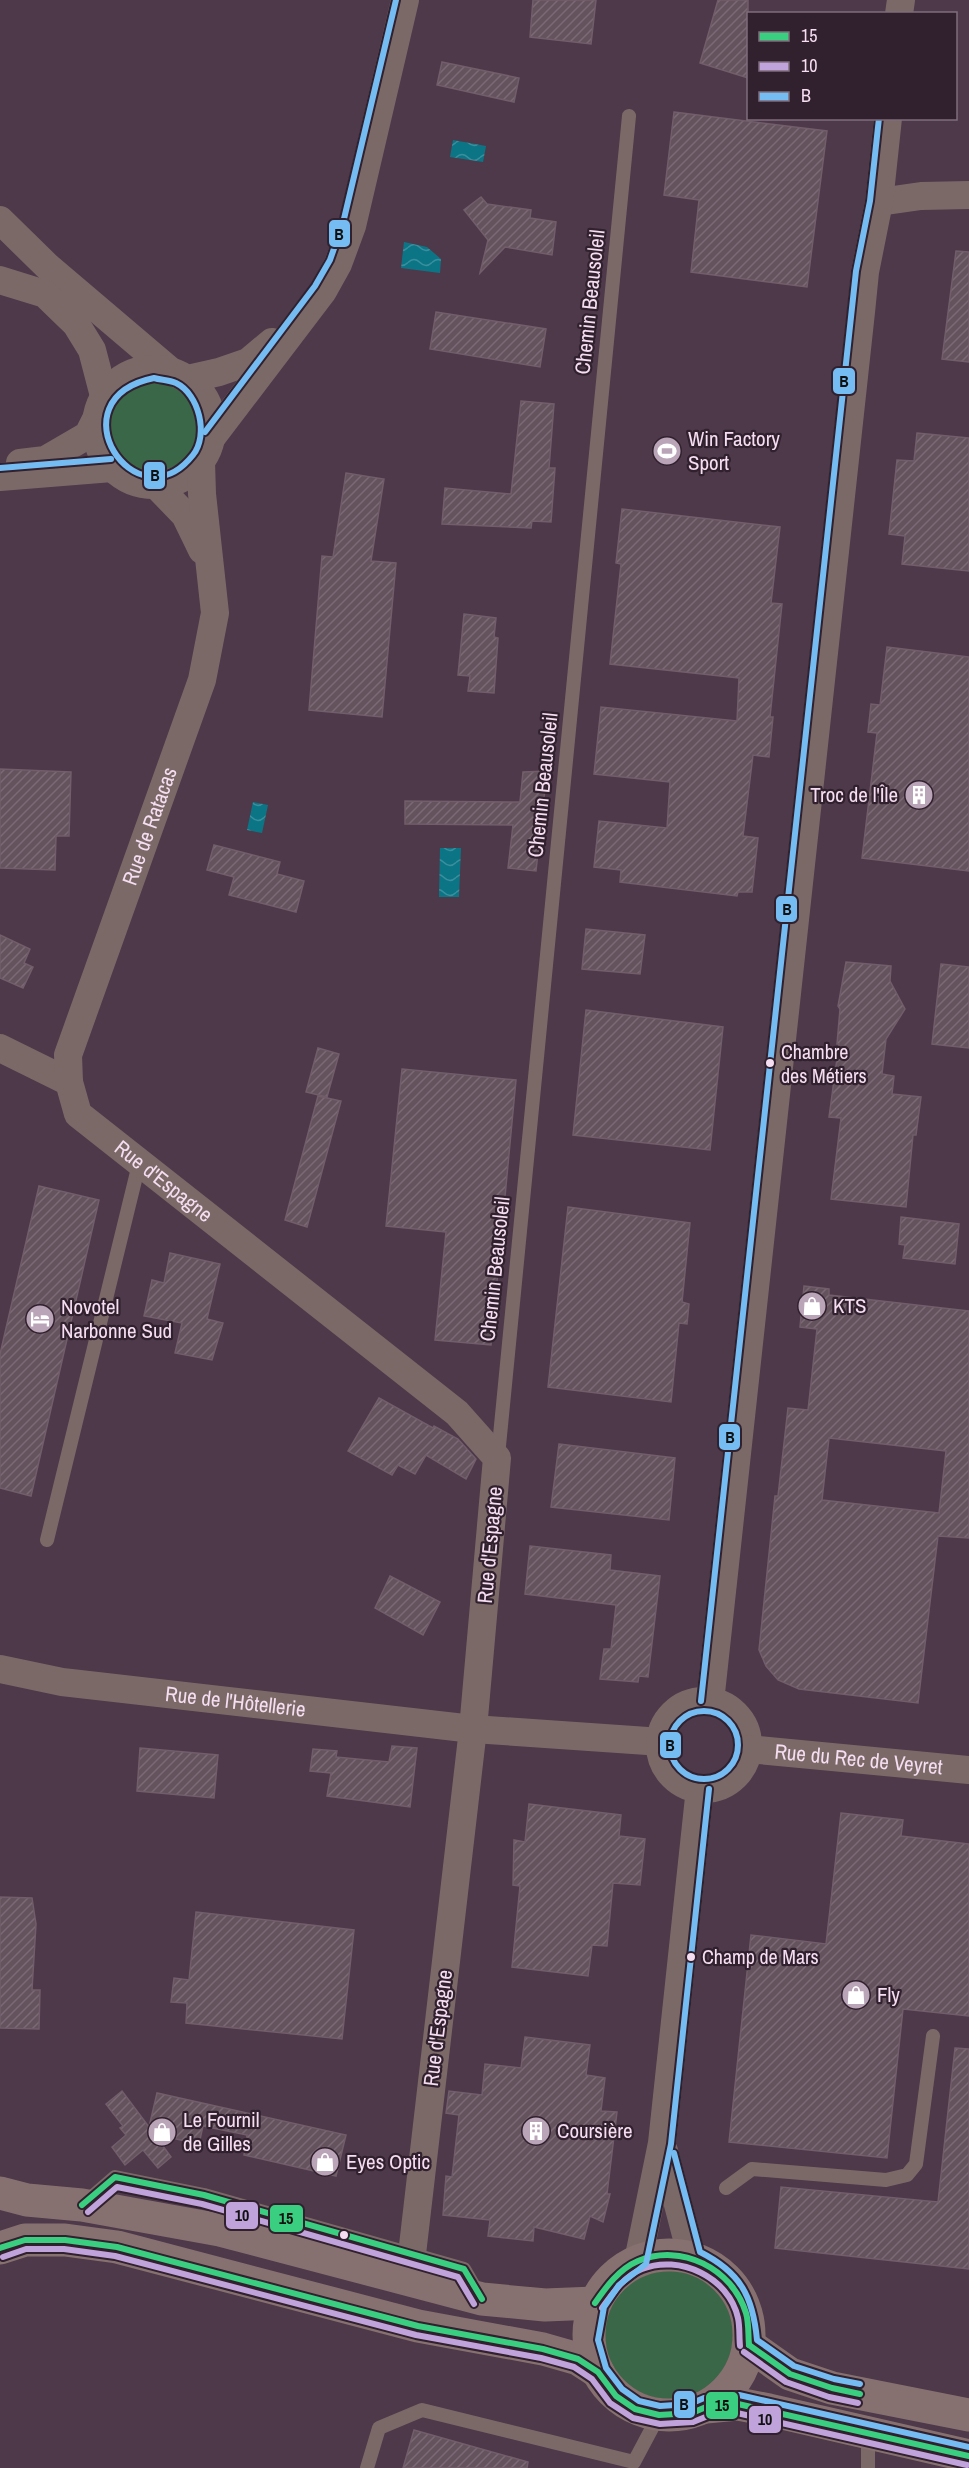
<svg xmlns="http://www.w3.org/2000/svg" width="969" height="2468" font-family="'Archivo Narrow',sans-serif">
<defs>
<pattern id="water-waves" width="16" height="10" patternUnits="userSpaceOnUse" patternTransform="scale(1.5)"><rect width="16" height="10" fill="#0b7586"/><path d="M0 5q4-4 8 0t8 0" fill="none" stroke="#3b8f9d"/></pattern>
<pattern id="building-hatch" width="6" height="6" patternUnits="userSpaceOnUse" patternTransform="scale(1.5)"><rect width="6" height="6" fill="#64525d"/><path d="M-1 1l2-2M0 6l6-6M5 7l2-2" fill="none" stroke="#7b6a75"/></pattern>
</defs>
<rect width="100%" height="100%" fill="#4d394a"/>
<g fill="#396747">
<circle cx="154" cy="427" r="44"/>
<circle cx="669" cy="2335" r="64"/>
</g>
<g fill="url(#water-waves)">
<polygon points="453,140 486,146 483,162 450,157"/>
<polygon points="404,242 427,247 441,259 440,273 401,268"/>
<polygon points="253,802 268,805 262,833 247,830"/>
<polygon points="440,848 461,848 459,897 439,897"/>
</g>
<g fill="url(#building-hatch)" stroke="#715e6a" stroke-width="1.5" fill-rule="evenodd">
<polygon points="533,0 596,0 591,44 530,37"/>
<polygon points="718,0 748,0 748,78 700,63"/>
<polygon points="442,62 519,78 514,102 437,85"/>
<polygon points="674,112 827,131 807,287 691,272 699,200 664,195"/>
<polygon points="481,197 487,204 531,210 530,218 556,222 552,255 505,247 480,273 488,240 464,210"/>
<polygon points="956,251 969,252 969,362 942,359"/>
<polygon points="436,312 546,329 540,367 430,349"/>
<polygon points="521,401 554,404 549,468 555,468 551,522 532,521 531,528 442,524 445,488 511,494"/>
<polygon points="917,433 969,438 969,571 902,564 905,536 889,534 897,460 914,461"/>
<polygon points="346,473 384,479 371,561 396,563 382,717 309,710 322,556 333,557"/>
<polygon points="622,509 780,527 771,603 782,604 770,717 773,717 769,757 753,755 743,836 758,838 752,892 738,892 737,896 620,882 621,870 594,867 599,821 667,828 670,782 594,774 601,707 737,721 739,678 610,664 621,564 616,563"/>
<polygon points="464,614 496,618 494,637 498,638 494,693 468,691 470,676 458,675"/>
<polygon points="887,647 969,657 969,871 862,858 877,733 868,732 871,704 880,705"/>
<polygon points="0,769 71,772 69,836 56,836 55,870 0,868"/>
<polygon points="547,771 536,871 508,868 513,825 405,824 405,801 520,802 523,772"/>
<polygon points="214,845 280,862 277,874 304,881 296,912 229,895 234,877 207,870"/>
<polygon points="586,929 645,935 640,974 582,969"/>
<polygon points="0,935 30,949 24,963 33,967 23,988 0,978"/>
<polygon points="846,962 891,966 890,981 905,1009 886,1039 882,1074 894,1076 892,1094 921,1097 916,1135 913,1135 906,1207 831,1199 841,1118 829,1117 839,1044 837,1044 840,1009 838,1006"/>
<polygon points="941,964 969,967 969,1048 932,1044"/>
<polygon points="586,1010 723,1027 710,1150 573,1135"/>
<polygon points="318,1048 339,1054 327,1097 306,1092"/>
<polygon points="402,1069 516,1080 491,1345 435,1340 446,1232 386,1226"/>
<polygon points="318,1096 341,1101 307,1227 285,1220"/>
<polygon points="39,1186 99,1200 31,1496 0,1488 0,1354"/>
<polygon points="568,1207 690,1223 682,1302 689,1304 687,1324 679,1323 671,1402 548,1387"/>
<polygon points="901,1217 959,1224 955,1264 903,1258 905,1245 899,1244"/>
<polygon points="170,1253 220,1264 207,1319 223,1323 212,1360 175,1353 182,1323 144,1316 152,1280 164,1283"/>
<path d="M804,1286L829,1289V1295L969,1311V1538L938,1536L918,1703L799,1689L778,1680L766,1666L759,1650L775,1496H778L788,1408L808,1410L817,1329L800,1327ZM829,1438L946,1451L939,1513L822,1500Z"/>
<polygon points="379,1398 433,1428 434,1426 458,1439 476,1459 466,1479 426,1455 415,1474 398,1465 392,1475 348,1451"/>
<polygon points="559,1444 675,1458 669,1520 551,1507"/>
<polygon points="530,1546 611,1555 610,1570 660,1576 648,1677 639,1676 638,1682 600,1679 604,1649 611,1649 616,1605 525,1594"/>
<polygon points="390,1576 440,1602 423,1635 375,1608"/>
<polygon points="392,1746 417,1748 410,1807 327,1796 331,1773 310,1771 313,1749 337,1751 336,1757 389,1762"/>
<polygon points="140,1748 218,1755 214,1798 137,1791"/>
<polygon points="529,1804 621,1815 619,1836 645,1839 640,1885 613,1883 607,1946 592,1945 588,1976 512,1967 520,1886 513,1885 514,1840 525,1842"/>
<polygon points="841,1813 903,1820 901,1836 969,1844 969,2016 903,2009 887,2158 729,2142 751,1935 826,1944"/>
<polygon points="0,1897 32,1898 36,1924 32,1990 40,1990 39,2029 0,2028"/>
<polygon points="196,1912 354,1930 342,2039 186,2023 187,2003 171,2002 174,1978 189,1980"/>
<polygon points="525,2037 590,2045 586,2075 605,2078 601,2111 617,2112 607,2194 610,2194 603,2222 590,2216 584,2239 534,2227 533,2241 488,2236 490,2220 443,2215 446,2176 452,2177 459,2115 446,2113 449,2091 482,2095 485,2064 521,2068"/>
<polygon points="955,2048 969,2049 969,2269 775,2248 781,2187 938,2202"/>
<polygon points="122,2091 149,2127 157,2093 346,2135 336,2176 244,2155 247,2135 203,2126 199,2144 154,2134 171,2157 158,2168 143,2150 125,2165 112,2147 126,2135 120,2128 123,2126 106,2104"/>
<polygon points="414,2430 528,2462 527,2468 403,2468"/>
</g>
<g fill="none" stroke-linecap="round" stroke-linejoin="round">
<g stroke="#7b6968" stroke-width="14">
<polyline points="498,1456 629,116"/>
<polyline points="47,1540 139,1164"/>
<polyline points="726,2188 752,2169 886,2180 907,2175 916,2164 933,2036"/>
<polyline points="85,2203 115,2177 204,2195 464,2269 479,2295"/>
<polyline points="367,2468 379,2428 422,2410 634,2462 659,2415"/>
<polyline points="868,2468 868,2433"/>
</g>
<g stroke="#7b6968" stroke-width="28">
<polyline points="899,14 901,0"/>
<polyline points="879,202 921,196 969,195"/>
<polyline points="0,220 48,267 168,369"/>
<polyline points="0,280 45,294 76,324 92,350 104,396"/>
<circle cx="154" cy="427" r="58"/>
<polyline points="188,379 219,372 248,362 272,342"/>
<polyline points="212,437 323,291 338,264 352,226 405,0"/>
<polyline points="20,463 45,460 88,435 95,421"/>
<polyline points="0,477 112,468"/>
<polyline points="157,486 185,515 202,550"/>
<path id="s1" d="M0,1048L69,1082L78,1114L457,1413L497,1458L473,1729L409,2280"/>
<path id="s2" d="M69,1082L68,1055L202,680L215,613L202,494L201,462"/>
<path id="s3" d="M0,1669L62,1682L473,1729L662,1742"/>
<circle cx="704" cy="1745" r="44"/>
<polyline points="710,1702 861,312 865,272 879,202 888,118"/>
<path id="s4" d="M748,1749L969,1770"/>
<polyline points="664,2151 692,2258"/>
<polyline points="638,2261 662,2143 700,1788"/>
</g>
<g stroke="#877170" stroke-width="33">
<polyline points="0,2193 27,2200 82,2205 220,2230 482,2299 545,2305 595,2303"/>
<polyline points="0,2248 25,2240 65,2240 117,2247 418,2326 543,2349 578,2359 598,2372"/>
<circle cx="669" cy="2335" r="80"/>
<polyline points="749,2345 790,2374 832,2388 969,2415"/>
<polyline points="706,2407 738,2404 769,2410 969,2456"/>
</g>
<g stroke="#31202e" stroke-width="10">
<g id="bus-1">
<polyline points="82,2205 115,2177 204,2195 464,2269 482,2299"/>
<polyline points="0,2248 25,2240 65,2240 117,2247 418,2326 543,2349 578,2359 598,2372 616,2396 635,2409 659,2415 692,2413 706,2407 738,2404 969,2456"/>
<path d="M595,2303C606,2287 619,2269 638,2261C681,2243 732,2268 746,2313C749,2323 748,2334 749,2345"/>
<polyline points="749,2345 790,2374 832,2388 860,2394"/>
</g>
</g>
<g stroke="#31202e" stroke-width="10">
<g id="bus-2">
<polyline points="88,2212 117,2187 202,2204 458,2277 474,2304"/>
<polyline points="3,2257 26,2249 64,2249 115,2256 416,2335 541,2358 574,2367 592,2379 610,2403 633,2418 660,2424 693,2422 708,2416 737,2413 967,2465"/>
<path d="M602,2308C613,2293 624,2276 642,2269C679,2254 729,2277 738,2318C740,2327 739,2337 740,2346"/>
<polyline points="744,2352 786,2382 829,2397 858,2403"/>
</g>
</g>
<g stroke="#31202e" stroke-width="10">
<g id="bus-3">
<path d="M154,378C161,380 169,380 176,383C199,394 209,435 193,455C136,527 52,399 154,378Z"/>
<polyline points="205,432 315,286 330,260 343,223 396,0"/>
<polyline points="0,468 111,459"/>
<polyline points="701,1701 856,271 870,201 879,118"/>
<circle cx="704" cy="1745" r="34"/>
<polyline points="709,1789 671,2144 646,2264 619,2285 604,2307 598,2340 606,2368 622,2389 639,2401 660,2406 690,2404 704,2398 739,2395 969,2447"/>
<path d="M674,2153L700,2252C740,2272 753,2296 757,2340L794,2366L834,2379L860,2384"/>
</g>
</g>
<use href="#bus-1" stroke="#3ace80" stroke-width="6"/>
<use href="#bus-2" stroke="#c1a3db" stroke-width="6"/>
<use href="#bus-3" stroke="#74bcf2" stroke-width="6"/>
</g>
<defs>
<g id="stadium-disc" transform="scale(1.5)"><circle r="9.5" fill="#baa4b7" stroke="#31202e"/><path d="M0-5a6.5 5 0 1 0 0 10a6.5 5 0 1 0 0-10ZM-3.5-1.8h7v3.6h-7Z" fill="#fff"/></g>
<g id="building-disc" transform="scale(1.5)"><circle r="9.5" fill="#baa4b7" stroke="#31202e"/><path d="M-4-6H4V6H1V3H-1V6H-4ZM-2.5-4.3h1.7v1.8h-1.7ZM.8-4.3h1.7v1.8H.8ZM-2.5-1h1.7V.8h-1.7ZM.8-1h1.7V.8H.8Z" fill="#fff"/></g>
<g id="shop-disc" transform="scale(1.5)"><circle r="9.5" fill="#baa4b7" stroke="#31202e"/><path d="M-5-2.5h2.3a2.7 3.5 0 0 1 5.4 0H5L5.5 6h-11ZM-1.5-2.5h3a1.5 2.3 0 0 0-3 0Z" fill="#fff"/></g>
<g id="hotel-disc" transform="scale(1.5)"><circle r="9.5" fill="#baa4b7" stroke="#31202e"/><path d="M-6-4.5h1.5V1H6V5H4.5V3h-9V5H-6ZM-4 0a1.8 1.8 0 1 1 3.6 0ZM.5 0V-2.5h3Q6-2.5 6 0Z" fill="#fff"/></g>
</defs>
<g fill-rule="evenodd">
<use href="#stadium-disc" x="667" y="451"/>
<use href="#building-disc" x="919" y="795"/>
<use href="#shop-disc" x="812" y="1306"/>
<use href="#hotel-disc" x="40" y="1319"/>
<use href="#shop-disc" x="856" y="1995"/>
<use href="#building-disc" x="536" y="2131"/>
<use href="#shop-disc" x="162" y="2132"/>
<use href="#shop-disc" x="325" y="2162"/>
</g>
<g fill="#f5def1" stroke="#31202e" stroke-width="2">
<circle cx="770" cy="1063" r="5"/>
<circle cx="691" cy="1957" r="5"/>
<circle cx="344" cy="2235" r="5"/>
</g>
<g text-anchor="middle" stroke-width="4.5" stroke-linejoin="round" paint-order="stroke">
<g font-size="20" fill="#f5def1" stroke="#31202e" text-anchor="start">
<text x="781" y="1059">Chambre<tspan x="781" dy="24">des Métiers</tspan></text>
<text x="702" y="1964">Champ de Mars</text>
</g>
<g font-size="21" fill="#f5def1" stroke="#31202e">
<text transform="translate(590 302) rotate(-84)" y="7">Chemin Beausoleil</text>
<text transform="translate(543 785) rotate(-84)" y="7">Chemin Beausoleil</text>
<text dy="7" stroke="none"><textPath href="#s2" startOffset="270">Rue de Ratacas</textPath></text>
<text dy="7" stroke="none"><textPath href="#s1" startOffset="219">Rue d'Espagne</textPath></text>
<text transform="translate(495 1269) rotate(-84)" y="7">Chemin Beausoleil</text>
<text transform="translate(490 1545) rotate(-85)" y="7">Rue d'Espagne</text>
<text dy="7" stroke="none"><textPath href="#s3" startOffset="238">Rue de l'Hôtellerie</textPath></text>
<text dy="7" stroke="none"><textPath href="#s4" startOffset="111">Rue du Rec de Veyret</textPath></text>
<text transform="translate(438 2028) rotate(-83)" y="7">Rue d'Espagne</text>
</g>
<g font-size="21" fill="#f5def1" stroke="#31202e" text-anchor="start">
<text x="688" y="446">Win Factory<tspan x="688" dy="24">Sport</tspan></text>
<text x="898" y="802" text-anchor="end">Troc de l'Île</text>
<text x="833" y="1313">KTS</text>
<text x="61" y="1314">Novotel<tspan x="61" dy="24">Narbonne Sud</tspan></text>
<text x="877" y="2002">Fly</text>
<text x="183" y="2127">Le Fournil<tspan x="183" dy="24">de Gilles</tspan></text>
<text x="557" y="2138">Coursière</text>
<text x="346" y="2169">Eyes Optic</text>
</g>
</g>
<g stroke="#31202e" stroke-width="2">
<rect x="328" y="219" width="23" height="29" rx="6" fill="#74bcf2"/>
<rect x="832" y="367" width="24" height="28" rx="6" fill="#74bcf2"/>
<rect x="143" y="461" width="23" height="29" rx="6" fill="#74bcf2"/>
<rect x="775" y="895" width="23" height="28" rx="6" fill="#74bcf2"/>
<rect x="718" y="1423" width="23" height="28" rx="6" fill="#74bcf2"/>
<rect x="659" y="1731" width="23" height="28" rx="6" fill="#74bcf2"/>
<rect x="225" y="2201" width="34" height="29" rx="6" fill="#c1a3db"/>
<rect x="269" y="2204" width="35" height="29" rx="6" fill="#3ace80"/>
<rect x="673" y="2390" width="23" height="29" rx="6" fill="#74bcf2"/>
<rect x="705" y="2391" width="34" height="29" rx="6" fill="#3ace80"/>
<rect x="748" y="2405" width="34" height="29" rx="6" fill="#c1a3db"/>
</g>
<g font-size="16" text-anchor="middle" font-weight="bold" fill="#111">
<text x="339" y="240">B</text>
<text x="844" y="387">B</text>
<text x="155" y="481">B</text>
<text x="787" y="915">B</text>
<text x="730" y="1443">B</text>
<text x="670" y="1751">B</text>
<text x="242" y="2221">10</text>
<text x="286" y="2224">15</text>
<text x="684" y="2410">B</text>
<text x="722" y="2411">15</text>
<text x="765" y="2425">10</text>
</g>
<rect x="747" y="12" width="210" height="108" fill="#31202e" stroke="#7f6c7c" stroke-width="1.5"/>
<rect x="759" y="32" width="30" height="9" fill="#3ace80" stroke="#7f6c7c" stroke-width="1.5"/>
<text x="801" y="42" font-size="18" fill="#f5def1">15</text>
<rect x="759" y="62" width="30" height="9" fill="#c1a3db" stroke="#7f6c7c" stroke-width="1.5"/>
<text x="801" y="72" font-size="18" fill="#f5def1">10</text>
<rect x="759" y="92" width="30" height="9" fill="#74bcf2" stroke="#7f6c7c" stroke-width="1.5"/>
<text x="801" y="102" font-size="18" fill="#f5def1">B</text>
</svg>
